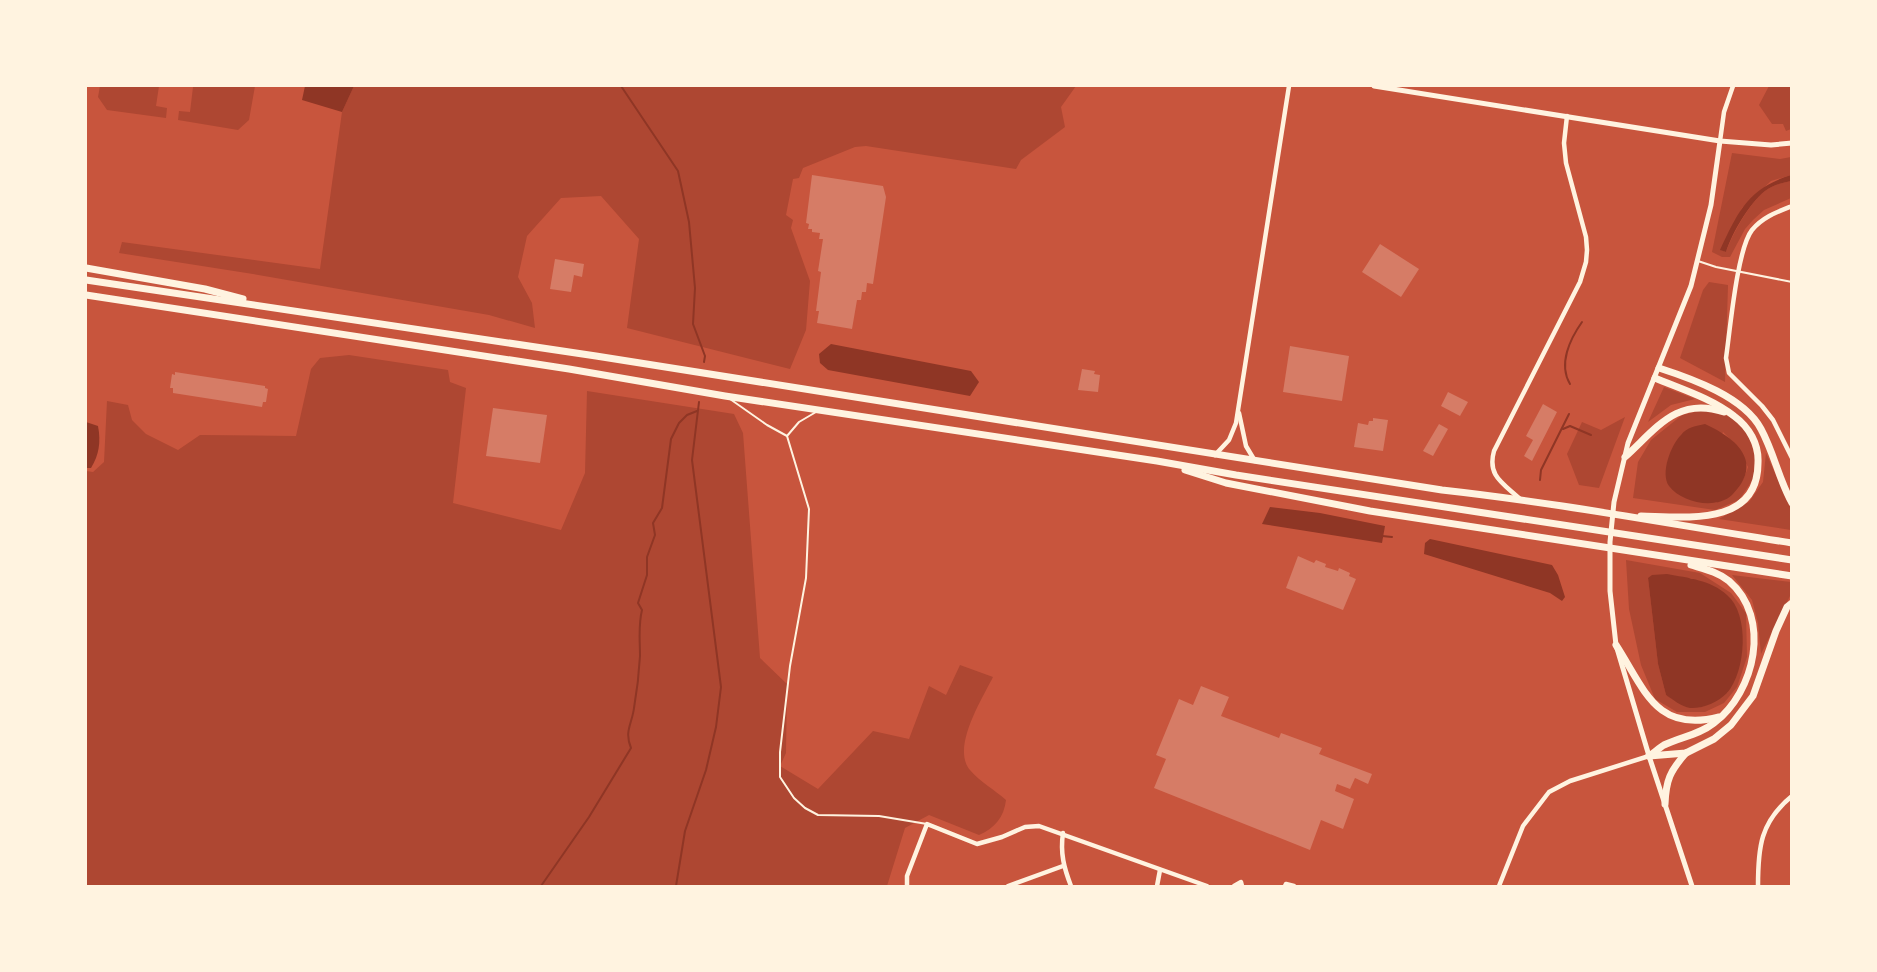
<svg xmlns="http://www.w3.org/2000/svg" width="1877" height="972" font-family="Overpass,sans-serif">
<rect width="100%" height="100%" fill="#c8553d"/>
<g fill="#ae4732" fill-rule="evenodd">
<polygon points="100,86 159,86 156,106 167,108 166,118 107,110 98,97"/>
<polygon points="185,86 255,86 249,120 238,130 178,120 179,111 190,112 193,87"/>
<polygon points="354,86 1076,86 1061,107 1065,127 1021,160 1016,169 866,146 855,147 803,168 799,178 793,179 786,215 793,220 791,228 810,281 806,330 790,369 627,328 639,239 601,196 561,198 527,236 518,277 532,303 535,328 489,315 253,274 119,253 122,242 320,269 342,112"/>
<polygon points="1769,86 1791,86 1791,129 1786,131 1783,124 1772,124 1759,105"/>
<path d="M1732,153L1780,159L1791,157V175L1771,181L1742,208L1721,250L1726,252C1733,233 1749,204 1765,191C1772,185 1782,183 1791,181V198L1764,210L1753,220L1745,229L1730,257H1722L1712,252Z"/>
<polygon points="1709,282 1728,285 1725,382 1680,358 1703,290"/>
<path d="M349,355L448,370L450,382L466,388L453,503L561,530L585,473L587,391L734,414L743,433L760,658L787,684L786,753L780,766L818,789L873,731L909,739L929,686L946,695L960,665L993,677C982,699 951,748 970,770C979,781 995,790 1006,800C1004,817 995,828 979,835L929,815L905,828L887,886H86V471L93,472L104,462L107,401L128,405L132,420L146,434L178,450L200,435L296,436L311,369L320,358Z"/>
<polygon points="1664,387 1695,399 1671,405 1648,422"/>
<path d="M1703,410L1731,417L1748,433L1755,456L1754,478L1739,500L1715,510L1633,498L1638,462L1651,440L1682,415ZM1723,432L1737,446L1748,467C1741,489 1734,490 1716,503L1691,500Z"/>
<polygon points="1625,417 1599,488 1579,485 1567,454 1582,422 1601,430"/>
<polygon points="1766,453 1791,509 1791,530 1719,519 1749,502 1763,482"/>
<path d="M1626,560L1700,573L1731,593L1746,613L1747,657L1737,687L1724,703L1705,712H1677L1655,699L1641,665L1629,609ZM1648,578H1691L1718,589L1728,692C1699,712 1696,712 1666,695L1658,664Z"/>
<polygon points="1732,575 1791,582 1791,594 1761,654 1758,623 1752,600"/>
</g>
<g fill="#8f3625">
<polygon points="305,86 354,86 342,112 302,100"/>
<path d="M1791,175V181C1782,183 1772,185 1765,191C1749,204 1732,233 1726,252L1720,250C1738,211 1749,188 1791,175Z"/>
<polygon points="831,344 971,371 979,382 970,396 828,370 820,363 819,354"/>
<path d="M86,422L98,426C101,442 99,455 91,468H86Z"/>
<path d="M1705,424C1738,439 1764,463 1732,495C1716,510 1682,503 1669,486C1660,473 1671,445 1681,435C1687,427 1696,426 1705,424Z"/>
<polygon points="1270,507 1320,513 1385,526 1382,543 1262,524"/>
<polygon points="1430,539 1552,565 1558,575 1565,597 1562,601 1550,593 1424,554 1425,543"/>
<path d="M1667,574C1688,578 1711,580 1727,595C1750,614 1746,672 1727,693C1718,702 1703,709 1690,708C1682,707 1672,699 1666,695L1658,664L1648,578L1652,575Z"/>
</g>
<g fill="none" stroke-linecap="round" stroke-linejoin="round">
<g stroke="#8f3625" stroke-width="2">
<polyline points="621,86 678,171 689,222 695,288 693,324 705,356 704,362"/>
<path d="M1570,384C1558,364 1570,339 1582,322"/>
<polyline points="1563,429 1570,426 1591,435"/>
<polyline points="1540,480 1541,470 1569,414"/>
<polyline points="1382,536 1392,537"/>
<path d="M541,886L589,817L631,748C624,731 632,724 634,708C637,691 639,674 640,656C640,640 638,626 642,610L638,603L647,575V557L655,535L653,523L662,508L671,439L679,423L687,415L697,411"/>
<polyline points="676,886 685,831 706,770 716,727 721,687 692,460 699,402"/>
</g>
</g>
<g fill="#d67c66">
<polygon points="812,175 883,186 886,197 873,284 867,283 866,292 862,292 861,300 857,300 852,329 817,323 819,311 816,311 821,272 818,271 823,239 819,239 820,233 812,232 812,229 808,229 809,224 806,223"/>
<polygon points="1380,244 1419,269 1401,297 1362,272"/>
<polygon points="555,259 584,264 582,277 574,275 571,292 550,289"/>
<polygon points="1290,346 1349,356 1342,401 1283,392"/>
<polygon points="1082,369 1095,371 1094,374 1100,375 1098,392 1078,390"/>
<polygon points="175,372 265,386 265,388 268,389 266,402 263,402 262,407 173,393 173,388 170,388 172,374 175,375"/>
<polygon points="1448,392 1468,402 1460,416 1441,406"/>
<polygon points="1543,404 1557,412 1532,461 1524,456 1533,440 1526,436"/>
<polygon points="493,408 547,415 540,463 486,456"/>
<polygon points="1373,418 1388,420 1383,451 1354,447 1358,423 1368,425 1369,421 1373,421"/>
<polygon points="1439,424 1448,429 1433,456 1423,451"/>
<polygon points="1298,556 1314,563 1316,560 1326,564 1325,567 1338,571 1339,568 1350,573 1349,576 1356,579 1343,610 1286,588"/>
<polygon points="1201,686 1229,697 1221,716 1279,738 1281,733 1322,748 1319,754 1372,774 1368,784 1355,778 1350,789 1337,784 1335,791 1354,799 1343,829 1321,820 1310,850 1154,788 1166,759 1156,755 1179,699 1193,705"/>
</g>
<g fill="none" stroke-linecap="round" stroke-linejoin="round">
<g stroke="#fff3e0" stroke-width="2">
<polyline points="1698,261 1716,267 1792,282"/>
<polyline points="730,399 767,425 787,436 809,509 806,578 790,666 780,752 780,777 794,798 805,808 818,815 879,816 927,824"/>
<polyline points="787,436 799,422 816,412"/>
</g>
<g stroke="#fff3e0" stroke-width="4.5">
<polyline points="1720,141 1724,112 1733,86"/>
<path d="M1792,206C1777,212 1763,217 1752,230C1737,249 1730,331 1726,358L1729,373L1762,406L1773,420L1792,458"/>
<polyline points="1239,413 1246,446 1255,461"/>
<polyline points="1215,455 1229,440 1236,423 1289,86"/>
<path d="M1520,499C1503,483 1487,476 1494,451L1580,282L1586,262L1587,250L1586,237L1566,163L1564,143L1567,116"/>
<path d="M1063,833C1060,853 1064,868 1071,886"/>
<polyline points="907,886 907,876 927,824 977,844 1002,837 1025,827 1039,826 1207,886"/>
<polyline points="1008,886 1063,866"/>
<polyline points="1157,886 1160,870"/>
<polyline points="1234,886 1241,882 1242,886"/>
<polyline points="1285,886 1286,884 1294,886"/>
<polyline points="1499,886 1523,826 1549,792 1570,781 1649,756"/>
<path d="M1758,886C1758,848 1760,822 1792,796"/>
</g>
<g stroke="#fff3e0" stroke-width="5">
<polyline points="1374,86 1720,141 1771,145 1792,143"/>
<polyline points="1692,886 1649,756 1616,645 1610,591 1610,542 1614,502 1628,443 1691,286 1711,205 1720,141"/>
</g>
<g stroke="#fff3e0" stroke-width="7">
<polyline points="86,268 205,289 243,299"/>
<path d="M86,280L596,356L1442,490C1559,503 1675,525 1792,543"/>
<polyline points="86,295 569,369 725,396 1157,461 1236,475 1792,560"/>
<path d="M1659,368C1693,379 1744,397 1761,429C1774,453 1779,480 1792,503"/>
<path d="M1625,457C1656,429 1677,396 1724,412"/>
<polyline points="1185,470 1226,483 1370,511 1792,576"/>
<path d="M1641,516C1685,517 1758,527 1758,463C1759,444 1749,427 1734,416C1711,398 1681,389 1655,378"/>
<path d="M1616,645C1645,690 1656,733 1719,717"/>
<path d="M1649,756C1654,753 1659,748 1664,745C1680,737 1699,735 1714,723C1755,692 1772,618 1729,581C1718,572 1704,569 1691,565"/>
<polyline points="1649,756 1686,753 1714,739 1731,725 1753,696 1776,631 1787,607 1792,603"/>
<path d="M1665,804C1666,780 1670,771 1686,753"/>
</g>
</g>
<rect width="1877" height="972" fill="none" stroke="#fff3e0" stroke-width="174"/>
</svg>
